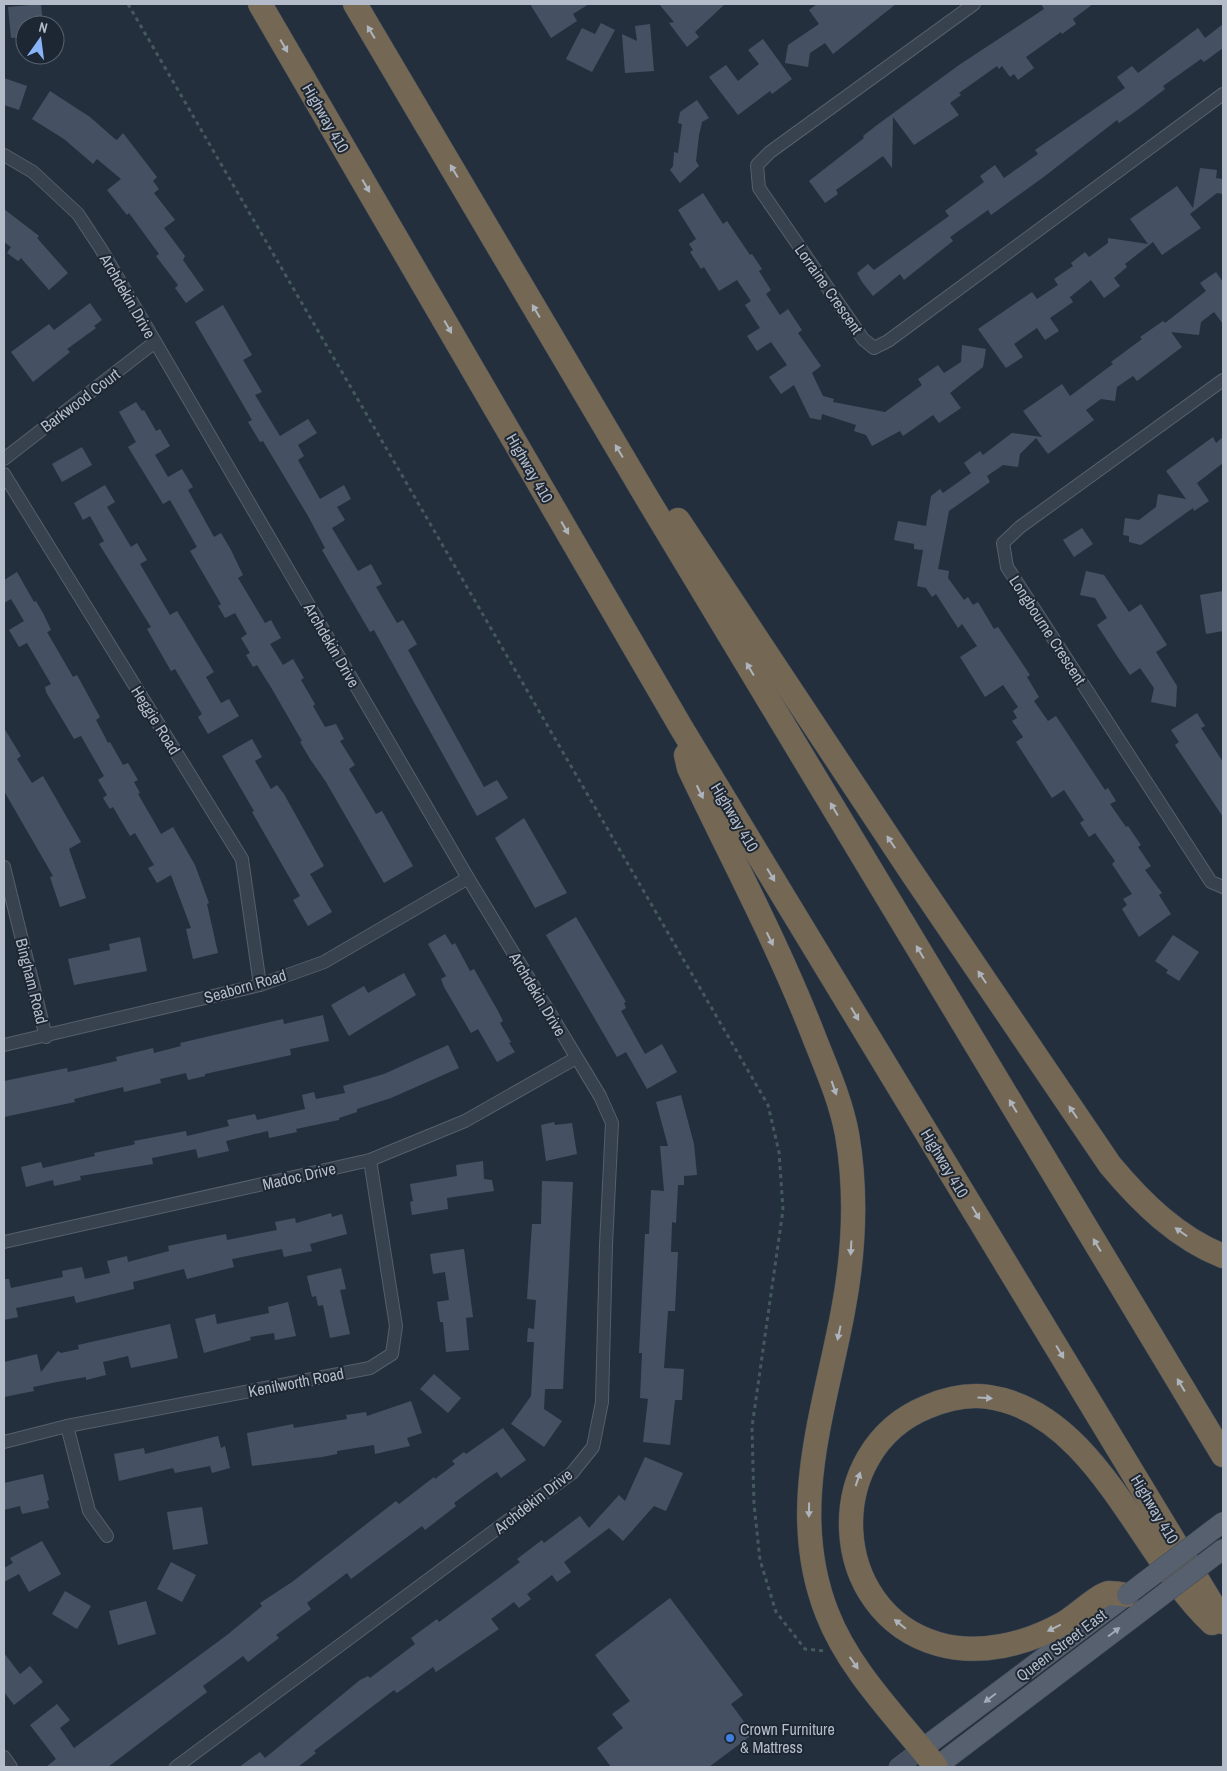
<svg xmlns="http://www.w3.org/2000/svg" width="1227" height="1771" font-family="'Archivo Narrow',sans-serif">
<rect width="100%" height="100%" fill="#242f3e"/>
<g fill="#455162">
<polygon points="41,4 43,25 25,25 25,37 11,38 8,7"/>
<polygon points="530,4 589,4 573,14 577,21 551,38"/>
<polygon points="659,4 725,4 695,32 699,37 687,47 669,23 674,22"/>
<polygon points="817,4 896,4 833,54 825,43 810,53 808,67 785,63 788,45 819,24 809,10"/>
<polygon points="1041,4 1093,4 1073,19 1076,24 1062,34 1061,32 1026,57 1034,68 1018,80 1014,74 1010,77 1002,66 999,69 997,66 959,93 961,95 950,103 959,115 914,145 893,117 892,168 883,156 836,190 838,194 825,203 809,181 864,138 863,136 877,125 959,65 1044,9"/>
<polygon points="601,23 615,30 592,72 566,59 582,28 595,34"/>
<polygon points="650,24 654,71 625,73 622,34 637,41 635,26"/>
<polygon points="1223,24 1223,48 1204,62 1201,59 1163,86 1165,89 1136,111 1119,123 1117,120 1045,176 991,215 988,210 950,237 953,241 904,280 900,274 873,296 862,282 857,273 868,264 874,270 949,216 945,211 984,182 980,176 995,165 1004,178 1038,154 1035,150 1125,88 1117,77 1132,66 1138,73 1198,28 1205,38"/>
<polygon points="763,39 792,79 772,94 770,91 738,115 709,77 726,65 738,81 759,64 748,50"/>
<polygon points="4,78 27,86 19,110 4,105"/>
<polygon points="50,91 90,117 115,139 117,140 123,133 157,177 153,181 159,189 154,193 175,220 164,228 185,256 183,260 204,290 186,303 175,288 178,285 156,256 159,254 129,213 127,215 107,190 121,179 97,159 93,164 64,139 32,119"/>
<polygon points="697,100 709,118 702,122 699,135 696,161 699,166 680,183 670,170 673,166 674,152 678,153 682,124 678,123 680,112"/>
<polygon points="1200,168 1217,170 1216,178 1223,179 1223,194 1217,193 1190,214 1201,228 1162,255 1153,242 1125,264 1127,267 1114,278 1120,286 1104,298 1091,280 1070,297 1073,302 1050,318 1059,331 1045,340 1037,328 1014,344 1023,357 1006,368 978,329 1032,292 1037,299 1058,285 1054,279 1073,266 1071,263 1085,252 1089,257 1108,243 1108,238 1148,244 1130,219 1177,186 1193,208"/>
<polygon points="703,193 723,224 727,221 750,255 752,254 762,269 759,271 771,290 766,294 780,315 788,309 802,330 798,333 821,366 812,373 823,396 834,399 833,402 885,412 922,385 918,379 938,365 944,373 961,362 962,345 986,349 983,367 950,393 961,408 939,423 933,415 903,436 900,431 872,446 866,435 854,431 856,425 822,414 821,420 810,418 794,385 781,394 769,377 787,365 771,342 757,351 747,336 760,328 745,305 751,301 737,280 719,291 704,267 701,269 690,252 693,250 689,244 696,239 678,210"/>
<polygon points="4,209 39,236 37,238 68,273 49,290 21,258 18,261 7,253 11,247 4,242"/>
<polygon points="1216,272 1223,282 1223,324 1214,312 1201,322 1199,335 1171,332 1182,347 1137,381 1133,376 1117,387 1115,401 1101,399 1086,410 1094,420 1048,454 1036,438 1020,454 1018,467 1003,465 987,476 990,482 949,511 938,569 949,571 948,578 964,600 968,597 973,605 978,602 994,629 998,627 1030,675 1027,677 1039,697 1034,701 1048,721 1056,716 1105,790 1108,788 1116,801 1110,804 1126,827 1128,826 1141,845 1138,847 1151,866 1145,870 1162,893 1159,895 1171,914 1139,937 1122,909 1127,905 1123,899 1132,894 1112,864 1115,861 1095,833 1089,837 1080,823 1084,820 1064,790 1052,798 1016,742 1023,737 1012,721 1017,718 1013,711 1018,707 1003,685 985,697 960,657 977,646 962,624 958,628 936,594 932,597 926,588 917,586 923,550 914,549 914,544 894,540 898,521 926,526 931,496 940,489 943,493 971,473 964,463 980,451 983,455 1012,433 1042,437 1023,411 1062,384 1070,396 1113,364 1111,362 1142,339 1140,337 1163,321 1165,323 1206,291 1200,283"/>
<polygon points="90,303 102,320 94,326 96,328 67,349 70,352 33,382 11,352 49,324 54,330"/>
<polygon points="223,305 252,355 243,360 262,392 255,395 280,436 308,419 317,433 298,445 304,456 298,460 320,499 344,485 351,499 337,507 345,520 332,528 358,571 371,564 382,584 376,587 397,623 403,620 417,644 408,650 484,787 497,780 508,798 477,816 374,630 370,632 322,550 325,548 308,516 263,441 260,442 248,422 252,420 195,322"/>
<polygon points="136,402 142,411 144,410 156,431 160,429 170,446 155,455 168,477 182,469 193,487 188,490 214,537 221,533 231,550 243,575 238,578 265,623 271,620 281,638 270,644 283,665 293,659 304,678 301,680 315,704 313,706 325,727 336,724 344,739 340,741 355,765 349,769 376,814 382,811 413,866 384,883 326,782 310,759 300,742 302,741 272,689 257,665 253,667 246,655 250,653 241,638 247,634 235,613 225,618 218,606 221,604 190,551 197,547 170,500 163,504 128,447 136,442 119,412"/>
<polygon points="1213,437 1216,443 1223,437 1223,463 1197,483 1209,501 1194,511 1193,508 1141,545 1129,542 1129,536 1123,535 1125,518 1139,520 1156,507 1158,494 1186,499 1166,471"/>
<polygon points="82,447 92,465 62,482 52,464"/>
<polygon points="105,485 115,502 107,507 131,547 137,543 147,560 140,564 170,615 177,611 214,672 206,677 221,703 229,699 239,716 208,734 198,717 202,714 175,669 171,671 147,629 151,627 99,544 104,541 90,516 83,520 74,503"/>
<polygon points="1082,528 1093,544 1074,557 1063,540"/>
<polygon points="1086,571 1104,575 1129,612 1141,604 1167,645 1156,652 1177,686 1176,707 1151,702 1154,688 1140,668 1130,675 1117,656 1097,625 1107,618 1095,598 1080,595"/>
<polygon points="17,572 34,602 36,601 44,615 51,630 47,632 73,677 77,675 100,717 96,720 108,743 110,742 123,765 128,763 138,780 134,782 140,793 138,794 161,834 173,827 195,865 209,903 207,904 218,953 193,959 186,929 191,928 171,875 157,883 148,868 154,865 135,833 130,836 113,807 110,809 103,798 107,795 98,780 104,776 81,736 74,739 46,692 45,687 51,684 27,643 19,647 9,630 24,621 11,599 4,603 4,580"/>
<polygon points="1223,591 1223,631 1206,634 1200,595"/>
<polygon points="1197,713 1205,726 1201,728 1223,762 1223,817 1175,745 1179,742 1171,730"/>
<polygon points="4,728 21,756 17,759 32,783 43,776 81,842 69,849 86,898 60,907 50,877 53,876 4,791"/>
<polygon points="252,739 262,757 255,761 271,789 277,785 284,794 324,866 310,874 332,912 308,926 293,900 300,896 252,812 254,811 222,756"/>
<polygon points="524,818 567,893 535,908 495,838"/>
<polygon points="576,917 626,1002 624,1003 626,1008 621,1011 645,1054 662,1044 677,1072 647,1089 626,1052 617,1057 546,935"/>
<polygon points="445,934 452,945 455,943 470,971 474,969 498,1011 503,1021 500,1023 511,1042 509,1043 515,1052 497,1062 478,1029 471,1033 444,987 441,979 446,976 428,944"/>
<polygon points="1173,935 1199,952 1179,981 1166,973 1168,970 1155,961"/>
<polygon points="140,937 147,971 74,985 68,959 110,950 109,944"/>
<polygon points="404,973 416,995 349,1036 331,1005 364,986 368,993"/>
<polygon points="323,1015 329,1041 290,1049 291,1055 205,1074 205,1076 188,1080 186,1073 160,1079 161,1083 124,1092 123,1087 74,1099 75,1102 4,1117 4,1081 67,1068 68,1072 117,1061 116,1057 153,1048 154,1053 181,1046 180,1043 283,1019 284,1024"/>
<polygon points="448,1045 459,1068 391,1098 357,1109 357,1112 339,1118 339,1120 296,1129 297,1132 269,1138 268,1131 226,1141 229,1151 198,1158 196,1149 152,1158 153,1164 80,1176 81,1180 54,1186 53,1180 26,1187 21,1167 41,1162 43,1168 95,1156 94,1153 132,1145 135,1144 134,1141 186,1131 187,1136 229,1126 227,1120 255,1114 257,1120 305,1109 302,1095 314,1092 316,1099 345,1093 343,1086 384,1074"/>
<polygon points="681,1095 694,1144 697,1175 684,1176 684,1185 678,1185 676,1223 672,1222 671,1252 678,1252 675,1311 668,1311 664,1368 684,1369 682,1400 675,1400 670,1445 643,1442 648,1399 640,1398 642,1353 639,1353 645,1234 649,1234 651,1190 664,1191 660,1146 668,1146 656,1102"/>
<polygon points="554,1122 555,1125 572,1123 577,1154 546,1161 541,1125"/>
<polygon points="483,1161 484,1179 492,1180 494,1191 447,1198 448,1209 412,1215 410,1202 413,1201 410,1184 457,1176 456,1165"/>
<polygon points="542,1181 573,1182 563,1389 545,1389 544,1409 562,1421 544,1447 511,1424 531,1396 534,1342 527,1342 528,1328 534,1329 536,1300 527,1299 532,1224 541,1224"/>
<polygon points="331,1213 332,1217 342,1214 347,1234 310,1244 312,1251 284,1257 282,1249 232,1259 234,1267 187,1279 184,1269 133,1282 134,1289 76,1303 74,1296 16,1308 18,1317 4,1320 4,1279 9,1279 11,1288 63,1277 62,1271 82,1267 85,1279 110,1273 107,1261 127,1256 128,1262 169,1251 168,1246 196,1240 226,1234 227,1240 277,1230 275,1222 295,1218 296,1223"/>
<polygon points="464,1249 473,1317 466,1318 469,1350 446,1352 443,1322 440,1322 437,1302 449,1300 445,1272 433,1274 430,1254"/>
<polygon points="341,1268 346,1289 340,1290 350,1334 330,1338 323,1305 318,1306 316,1296 312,1297 307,1276"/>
<polygon points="288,1302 296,1336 275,1340 274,1333 250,1337 251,1340 204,1353 195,1319 215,1314 217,1324 269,1313 268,1307"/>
<polygon points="170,1324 178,1358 131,1368 128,1356 103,1362 106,1375 86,1380 86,1377 57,1382 33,1387 34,1391 4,1397 4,1362 37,1354 41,1372 58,1351 61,1353 79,1349 78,1345"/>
<polygon points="434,1374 461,1398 448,1413 420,1389"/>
<polygon points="411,1401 422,1433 407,1438 410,1446 375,1454 374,1445 337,1451 337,1454 322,1457 252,1466 247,1433 293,1424 294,1428 347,1419 346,1415 366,1412 367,1416"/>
<polygon points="503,1428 526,1460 501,1478 497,1472 485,1480 454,1503 456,1506 425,1530 422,1526 351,1579 347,1573 307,1603 311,1609 276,1635 279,1638 248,1662 243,1656 203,1686 207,1692 108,1767 46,1767 56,1759 30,1725 57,1704 70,1720 60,1728 74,1748 227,1635 262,1606 260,1603 292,1582 396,1501 399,1504 434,1477 435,1479 455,1464 452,1461 464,1452 466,1454"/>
<polygon points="218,1436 221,1448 225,1446 230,1468 212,1473 210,1466 175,1473 173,1468 119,1481 114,1454 144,1448 145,1454"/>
<polygon points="645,1457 683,1473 666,1511 654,1506 623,1541 609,1528 564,1562 571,1572 557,1582 552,1575 527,1594 531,1599 519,1608 514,1602 491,1619 499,1629 436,1672 433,1667 397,1693 394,1690 314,1751 316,1753 298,1767 239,1767 260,1752 265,1758 360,1680 368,1676 370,1678 415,1644 411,1638 437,1619 439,1622 520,1562 517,1559 542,1540 544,1543 580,1516 589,1528 619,1495 625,1501"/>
<polygon points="43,1474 49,1500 47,1501 49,1508 22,1514 20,1506 4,1510 4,1483"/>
<polygon points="202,1507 208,1544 173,1550 167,1512"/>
<polygon points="42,1541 61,1574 29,1592 19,1574 4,1582 4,1568 13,1563 10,1558"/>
<polygon points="171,1562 196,1575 182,1602 157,1589"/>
<polygon points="65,1591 91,1606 77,1629 52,1614"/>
<polygon points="670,1598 743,1695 731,1704 753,1734 709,1767 611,1767 597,1748 623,1728 612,1714 630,1701 595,1655"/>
<polygon points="146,1601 156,1634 118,1645 109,1611"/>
<polygon points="4,1653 20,1674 30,1666 43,1682 14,1705 4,1692"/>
</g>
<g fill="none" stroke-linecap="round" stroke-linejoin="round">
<g stroke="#565f6c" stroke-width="14">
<g id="minor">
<polyline points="974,4 770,152 757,165 759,188 863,339 874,348 888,341 1223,94"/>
<polyline points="4,155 33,172 78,214 101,249 468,878 600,1096 612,1123 606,1245 602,1402 593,1447 572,1473 176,1767"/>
<polyline points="1223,380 1020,527 1003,543 1007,567 1211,882 1223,887"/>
<polyline points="4,459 155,342"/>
<polyline points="4,474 242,859 260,985"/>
<polyline points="4,867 46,1037"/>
<polyline points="4,1045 260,985 324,962 468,878"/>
<polyline points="4,1242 370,1160 465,1121 576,1058"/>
<polyline points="67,1426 89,1511 107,1536"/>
<polyline points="4,1442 67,1426 370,1368 392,1354 396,1326 370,1160"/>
<polyline points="4,1757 11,1767"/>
</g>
</g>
<g stroke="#565f6c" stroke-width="19">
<polyline id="secondary" points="898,1767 922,1749"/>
</g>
<g stroke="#414a57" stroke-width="21">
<g id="primary">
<polyline points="922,1749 1127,1595"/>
<polyline points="936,1767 1139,1613"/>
</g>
</g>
<g stroke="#434c59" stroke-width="25">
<g id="motorway">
<polyline points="260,4 682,729 1223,1622"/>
<polyline points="355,4 644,493 1223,1455"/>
<path d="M678,520L912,873L1110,1165C1141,1202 1177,1238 1223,1256"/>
<path d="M686,755L689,768C732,859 780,948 816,1042C828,1072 841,1102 847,1134C857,1192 854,1253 843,1311C824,1413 787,1511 827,1613C850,1672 898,1718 936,1767"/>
<path d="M1127,1595C1121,1594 1115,1593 1109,1593C1099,1594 1075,1617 1064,1623C1027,1644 980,1656 938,1644C827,1612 821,1450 927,1407C946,1399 968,1394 989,1397C1096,1413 1141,1557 1212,1623"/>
</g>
</g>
<polyline stroke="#44595c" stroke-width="3" stroke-dasharray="4 4" stroke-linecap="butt" points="128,4 768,1105 779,1152 783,1210 752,1427 754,1504 760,1560 776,1612 805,1649 825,1651"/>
<use href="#minor" stroke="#38414e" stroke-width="12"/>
<use href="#secondary" stroke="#465061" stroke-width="18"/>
<use href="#primary" stroke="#56606e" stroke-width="20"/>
<use href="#motorway" stroke="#746855" stroke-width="24"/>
<g stroke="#414a57" stroke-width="21" stroke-linecap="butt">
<g id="primary-bridge">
<polyline points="1127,1595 1223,1522"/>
<polyline points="1139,1613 1223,1549"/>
</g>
</g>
<use href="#primary-bridge" stroke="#56606e" stroke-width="20"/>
</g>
<defs><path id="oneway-solid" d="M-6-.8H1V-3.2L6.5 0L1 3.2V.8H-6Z" transform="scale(1.25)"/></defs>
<g fill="#aeb4bd">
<use href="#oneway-solid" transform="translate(371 32) rotate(-121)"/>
<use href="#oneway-solid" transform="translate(284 46) rotate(60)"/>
<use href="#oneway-solid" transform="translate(454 171) rotate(-121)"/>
<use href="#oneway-solid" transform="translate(366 186) rotate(60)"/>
<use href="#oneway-solid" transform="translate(536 311) rotate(-121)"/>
<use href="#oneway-solid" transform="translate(448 327) rotate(60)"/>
<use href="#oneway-solid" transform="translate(619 451) rotate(-121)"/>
<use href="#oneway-solid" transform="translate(565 528) rotate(60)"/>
<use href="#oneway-solid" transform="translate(750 669) rotate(-121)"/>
<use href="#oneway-solid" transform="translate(700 792) rotate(64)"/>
<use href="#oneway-solid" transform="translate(834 809) rotate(-121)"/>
<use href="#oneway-solid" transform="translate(891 842) rotate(-124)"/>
<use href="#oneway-solid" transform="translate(771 875) rotate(59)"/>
<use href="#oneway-solid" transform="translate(770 939) rotate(64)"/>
<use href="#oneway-solid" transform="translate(920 952) rotate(-121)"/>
<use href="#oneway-solid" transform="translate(982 977) rotate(-124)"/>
<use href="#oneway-solid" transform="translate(855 1014) rotate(59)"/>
<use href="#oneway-solid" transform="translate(834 1088) rotate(71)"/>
<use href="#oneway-solid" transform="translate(1013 1106) rotate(-121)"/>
<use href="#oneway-solid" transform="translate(1073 1112) rotate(-124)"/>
<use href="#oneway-solid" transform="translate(976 1213) rotate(59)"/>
<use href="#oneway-solid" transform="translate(1181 1232) rotate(-145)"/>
<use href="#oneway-solid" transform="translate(1097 1245) rotate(-121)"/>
<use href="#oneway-solid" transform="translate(851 1248) rotate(93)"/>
<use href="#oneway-solid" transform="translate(839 1333) rotate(102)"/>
<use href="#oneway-solid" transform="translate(1060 1352) rotate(59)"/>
<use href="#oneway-solid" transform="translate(1181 1385) rotate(-121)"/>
<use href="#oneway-solid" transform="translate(985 1398) rotate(4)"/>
<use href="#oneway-solid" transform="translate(858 1479) rotate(-71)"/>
<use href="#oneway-solid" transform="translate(809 1510) rotate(91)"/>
<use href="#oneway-solid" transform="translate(900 1624) rotate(-141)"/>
<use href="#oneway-solid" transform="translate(1054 1628) rotate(154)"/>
<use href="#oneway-solid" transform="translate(854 1663) rotate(55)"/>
</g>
<g fill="#a1aab7">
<use href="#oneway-solid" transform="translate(1114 1632) rotate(-37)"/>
<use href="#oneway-solid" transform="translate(990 1698) rotate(143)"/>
</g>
<circle fill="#3f7fe0" stroke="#1d2633" stroke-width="2" cx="730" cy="1738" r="5"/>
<g text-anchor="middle" stroke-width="4" stroke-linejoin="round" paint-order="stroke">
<g font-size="16" fill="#b4bcc9" stroke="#1d2633">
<text transform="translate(326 118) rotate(60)" y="6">Highway 410</text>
<text transform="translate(829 289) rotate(55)" y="6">Lorraine Crescent</text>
<text transform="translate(128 296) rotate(60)" y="6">Archdekin Drive</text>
<text transform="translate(80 400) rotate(-37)" y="6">Barkwood Court</text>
<text transform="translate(530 468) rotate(60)" y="6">Highway 410</text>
<text transform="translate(1048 630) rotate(57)" y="6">Longbourne Crescent</text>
<text transform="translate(332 645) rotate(60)" y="6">Archdekin Drive</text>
<text transform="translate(156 720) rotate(58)" y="6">Heggie Road</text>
<text transform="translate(735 817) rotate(59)" y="6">Highway 410</text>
<text transform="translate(32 981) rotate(76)" y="6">Bingham Road</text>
<text transform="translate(245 986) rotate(-16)" y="6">Seaborn Road</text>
<text transform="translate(538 994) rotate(59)" y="6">Archdekin Drive</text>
<text transform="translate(945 1163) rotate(59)" y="6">Highway 410</text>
<text transform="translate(299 1176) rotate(-13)" y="6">Madoc Drive</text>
<text transform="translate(296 1382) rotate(-11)" y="6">Kenilworth Road</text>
<text transform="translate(533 1501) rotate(-38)" y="6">Archdekin Drive</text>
<text transform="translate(1155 1509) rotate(59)" y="6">Highway 410</text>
<text transform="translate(1061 1645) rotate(-37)" y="6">Queen Street East</text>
</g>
<g font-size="16" fill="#b4bcc9" stroke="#1d2633" text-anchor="start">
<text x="740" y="1735">Crown Furniture<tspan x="740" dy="18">&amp; Mattress</tspan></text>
</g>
</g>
<rect width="1227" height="1771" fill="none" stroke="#b4bcc9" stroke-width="10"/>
<g transform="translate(40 40) rotate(14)"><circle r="24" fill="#1d2633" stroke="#59626f"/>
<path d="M0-4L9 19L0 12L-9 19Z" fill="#8ab4f8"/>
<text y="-8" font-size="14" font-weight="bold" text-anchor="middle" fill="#b4bcc9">N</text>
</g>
</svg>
